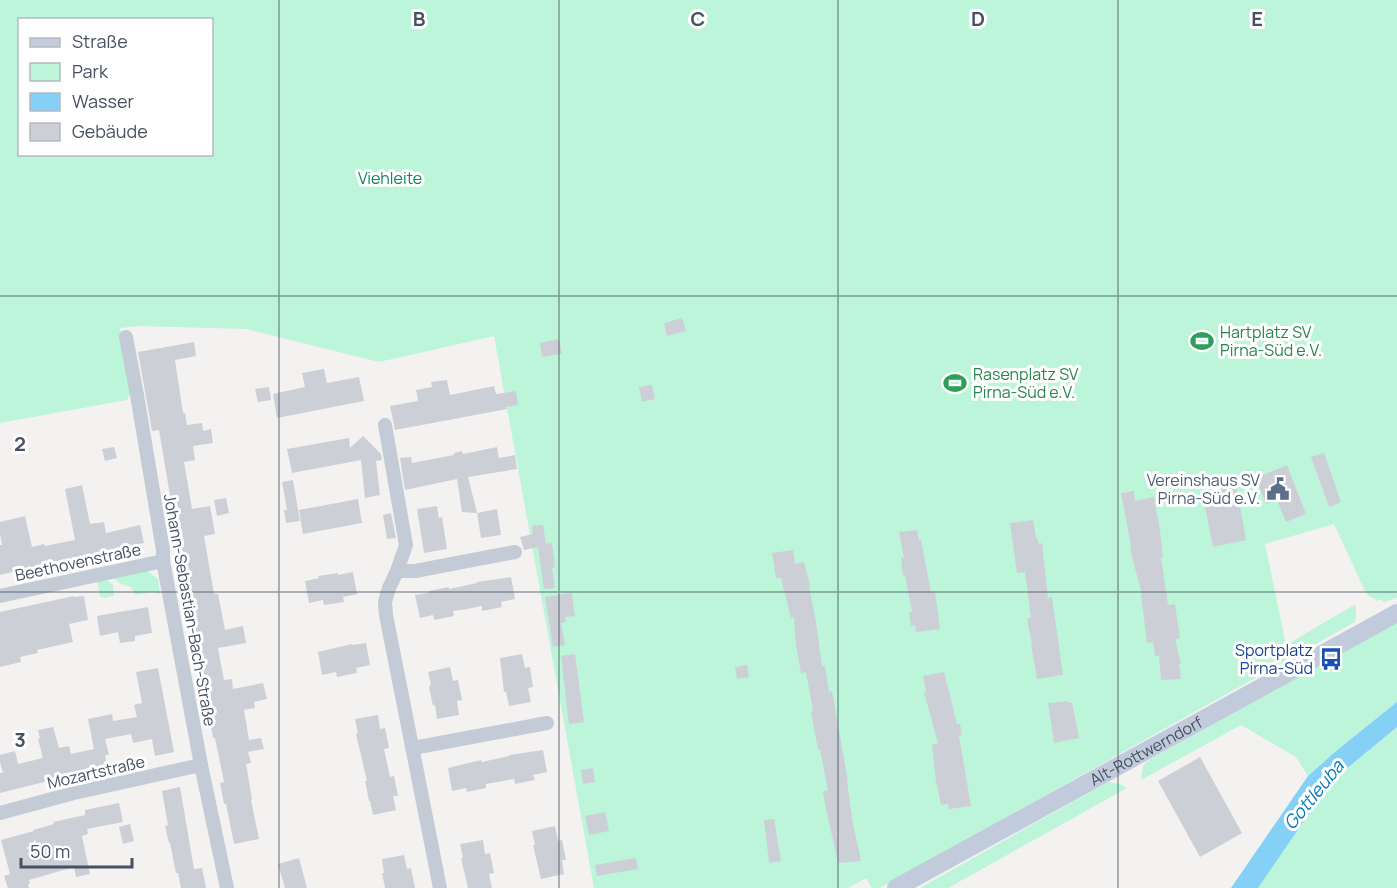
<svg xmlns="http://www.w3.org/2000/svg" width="1397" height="888" font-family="Manrope,sans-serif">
<rect width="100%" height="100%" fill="#f4f1f1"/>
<g fill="#bcf5d9" fill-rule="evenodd">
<path d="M0,0H1397V598L1384,602L1380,599L1378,601L1369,596L1365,591L1334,524L1265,544L1286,645L1354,605L1356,606V616L1355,622L880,888H872L866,878L848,888H594L494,336L379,362L246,329L140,326L120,328L132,389L127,400L0,423ZM20,20H212V154H20Z"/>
<polygon points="147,571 158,579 160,594 152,592 135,595 131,587 121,584 112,577"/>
<polygon points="104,578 113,585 114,595 112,596 104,598 100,596 97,579"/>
<polygon points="1397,622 1397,702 1336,751 1308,776 1296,757 1241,725 1141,780 1143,766 1149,760"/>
<polygon points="1397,727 1397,888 1258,888 1304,821 1340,774"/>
<polygon points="1108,782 1120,784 1127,788 948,888 920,888"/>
</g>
<polygon fill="#84d0f6" points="1397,702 1397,727 1340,774 1304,821 1258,888 1231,888 1308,776 1336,751"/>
<g fill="#cdcfd7">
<polygon points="682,318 686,331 667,336 664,323"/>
<polygon points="559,339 562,354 542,357 540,343"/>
<polygon points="194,342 196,356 175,360 183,413 185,413 187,425 202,423 203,431 211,429 213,443 193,446 195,460 184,462 192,509 210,506 215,534 204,536 214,594 218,594 225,630 243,626 246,643 218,648 224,680 232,679 233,689 263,683 267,699 254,702 255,708 244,710 249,740 261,738 264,749 248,752 251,763 246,764 252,799 251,800 259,839 234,844 226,804 224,804 220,783 224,782 215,738 213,738 202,669 199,669 196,651 199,650 192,616 195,615 187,568 185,569 182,547 184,547 177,506 172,507 159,430 152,431 138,352"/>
<polygon points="324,369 327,383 359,377 364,401 277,418 273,394 305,387 302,373"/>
<polygon points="447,380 450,395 494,386 496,394 516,391 518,405 506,407 507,409 395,430 390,406 418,401 416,390 432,387 431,382"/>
<polygon points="652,385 655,399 642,402 639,387"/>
<polygon points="269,387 271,400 258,402 255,389"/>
<polygon points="363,436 381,454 382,460 376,461 380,495 365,498 361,460 292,473 287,449 349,438 350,448"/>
<polygon points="114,447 117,458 105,461 102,449"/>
<polygon points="497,447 499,458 515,455 517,469 468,477 477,513 462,512 457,479 405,490 400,458 411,457 412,463 454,455 454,453 462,451 463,454"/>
<polygon points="1324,453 1341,502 1329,507 1311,457"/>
<polygon points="1287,465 1306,514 1286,522 1277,500 1266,504 1256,478"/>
<polygon points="293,480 300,521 286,523 284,510 287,510 282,482"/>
<polygon points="82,485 90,524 104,522 106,533 140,525 144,543 110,550 105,552 106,553 61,561 61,560 0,575 0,545 2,545 0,534 0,522 25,516 32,547 44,544 45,546 75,540 65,489"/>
<polygon points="1236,485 1246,540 1213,547 1202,492"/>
<polygon points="1134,491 1135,501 1154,497 1160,531 1163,558 1161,558 1168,605 1175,604 1180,638 1175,639 1181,664 1179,664 1181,679 1161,680 1159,656 1155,656 1153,642 1147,643 1141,594 1142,594 1132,557 1130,545 1131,545 1121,493"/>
<polygon points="226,498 229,513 217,516 214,500"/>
<polygon points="358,499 362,523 303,534 299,510"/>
<polygon points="437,506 439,518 442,517 447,549 424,553 417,509"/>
<polygon points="497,509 501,535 481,538 477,513"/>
<polygon points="391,513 396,538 387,539 383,515"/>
<polygon points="1033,520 1036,538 1037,537 1039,544 1042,543 1048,598 1052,597 1063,675 1037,679 1031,644 1032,644 1027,618 1031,618 1025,572 1017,573 1010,523"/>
<polygon points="543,525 546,544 552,543 555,567 552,568 555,588 544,589 538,547 524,550 520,537 533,534 532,526"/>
<polygon points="917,530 919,540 921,540 931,592 935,591 940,629 916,632 915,625 911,626 909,612 912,612 905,575 903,576 901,558 904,558 899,532"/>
<polygon points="793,550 795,564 804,562 810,585 809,586 816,622 822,666 825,666 829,692 832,691 848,781 847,781 853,824 861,861 838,863 825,804 823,791 828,790 820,750 818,750 811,712 813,711 806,672 801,673 796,645 794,617 791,618 781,578 776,578 772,553"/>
<polygon points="353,572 357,594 343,597 344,602 324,605 323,600 309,603 305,581 319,578 318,576 332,574 338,573 338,575"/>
<polygon points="511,577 515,599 501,602 502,607 482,611 482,606 467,609 453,611 454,616 434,620 433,615 420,618 415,595 429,593 429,591 449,587 449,589 477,583 477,582"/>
<polygon points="572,593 575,616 565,617 566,622 561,623 565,645 553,647 545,597"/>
<polygon points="74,596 74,597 84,596 88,620 69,624 73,642 37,650 38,653 20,657 21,662 0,667 0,612"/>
<polygon points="148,607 152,633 135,636 135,641 120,643 118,632 100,636 97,616"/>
<polygon points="366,643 370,665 356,668 357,673 337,677 336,672 322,675 318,652 352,644 352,645"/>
<polygon points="522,654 525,668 530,667 533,687 528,688 531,702 509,706 506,692 504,692 500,658"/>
<polygon points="575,654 584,722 569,724 561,656"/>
<polygon points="747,665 749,677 737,679 735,667"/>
<polygon points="450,667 453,681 458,680 462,700 457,701 459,715 437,719 435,705 433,706 430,692 429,686 431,685 428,672"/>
<polygon points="158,668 174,752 155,756 152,739 133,743 131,734 105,739 109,755 105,755 107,765 75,772 76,774 0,793 0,773 3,773 0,762 0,755 15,751 18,764 43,758 38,739 40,738 38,730 53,727 59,748 69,746 71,754 94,749 88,719 112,714 113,721 137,717 134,705 142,703 136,672"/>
<polygon points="944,672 957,724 960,724 962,735 959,736 971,806 949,809 948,804 941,805 936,781 932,745 938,743 924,692 926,691 923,676"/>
<polygon points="1068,701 1069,703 1072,702 1079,738 1054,743 1048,703"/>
<polygon points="378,715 380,729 385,728 389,748 384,749 390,777 394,776 398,796 393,796 396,810 373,815 370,801 369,801 365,781 367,781 356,734 358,733 355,719"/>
<polygon points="543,750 547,772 533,775 535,780 515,784 514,779 486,784 486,788 467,792 466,788 452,791 448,768 481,760 482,762 509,756 509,755"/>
<polygon points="1200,757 1242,833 1200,857 1158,781"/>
<polygon points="593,768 595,782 583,784 581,770"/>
<polygon points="180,787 194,869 202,868 206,888 181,888 178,873 176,873 170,843 169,843 165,826 168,825 162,791"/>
<polygon points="119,803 123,822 87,829 88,834 82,836 90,874 76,877 74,867 29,880 30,884 28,884 29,888 8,888 4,876 10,874 1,840 34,831 33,830 54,824 53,822 85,815 85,810"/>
<polygon points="605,812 609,831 589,835 585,816"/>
<polygon points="774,819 781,861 769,863 764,820"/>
<polygon points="130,824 134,841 123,844 119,827"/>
<polygon points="555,826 558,841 562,840 566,860 562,860 564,874 541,879 533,845 535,845 532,831"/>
<polygon points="483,840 485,854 490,853 494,873 489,874 492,888 468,888 461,858 463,858 460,844"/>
<polygon points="404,855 407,869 411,868 415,888 385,888 382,873 384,873 382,859"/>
<polygon points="299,858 307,888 285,888 278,864"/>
<polygon points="636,858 638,869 597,876 595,865"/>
</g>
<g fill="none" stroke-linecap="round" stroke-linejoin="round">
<g stroke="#c3cbd7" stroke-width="14">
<polyline points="126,337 137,395 163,550 163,561 201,765 227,888"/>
<polyline points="385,425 406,545 397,571 389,588 385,602 386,615 440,888"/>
<polyline points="397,571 415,571 515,552"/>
<polyline points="0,596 163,561"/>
<polyline points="413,748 547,723"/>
<polyline points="0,813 74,793 201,765"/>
</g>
<path stroke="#c2cbdc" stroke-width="18" id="s1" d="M896,888L1397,613"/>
</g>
<path fill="none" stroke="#465161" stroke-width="1.5" stroke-opacity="0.55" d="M279,0V888M559,0V888M838,0V888M1118,0V888M0,296H1397M0,592H1397"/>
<defs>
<g id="stadium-bare" transform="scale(1.8)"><path d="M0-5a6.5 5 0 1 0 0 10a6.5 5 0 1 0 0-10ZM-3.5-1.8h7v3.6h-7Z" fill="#2e9e5b" stroke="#fff" stroke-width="2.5" paint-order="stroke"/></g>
<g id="civic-bare" transform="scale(1.8)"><path d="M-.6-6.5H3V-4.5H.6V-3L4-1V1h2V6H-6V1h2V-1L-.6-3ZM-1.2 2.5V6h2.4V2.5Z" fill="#5c6f8a" stroke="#fff" stroke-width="2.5" paint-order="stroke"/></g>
<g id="bus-bare" transform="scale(1.8)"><path d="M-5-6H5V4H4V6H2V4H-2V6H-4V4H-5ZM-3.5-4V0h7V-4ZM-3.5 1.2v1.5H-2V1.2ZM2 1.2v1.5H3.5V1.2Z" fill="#1a4fb4" stroke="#fff" stroke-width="2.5" paint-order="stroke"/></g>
</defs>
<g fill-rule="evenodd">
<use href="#stadium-bare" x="1202" y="341"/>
<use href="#stadium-bare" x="955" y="383"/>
<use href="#civic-bare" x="1278" y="489"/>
<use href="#bus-bare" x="1331" y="659"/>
</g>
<g text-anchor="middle" stroke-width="6" stroke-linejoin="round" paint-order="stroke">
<g font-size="16" fill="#0d8759" stroke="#fff">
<text x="390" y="184">Viehleite</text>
</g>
<g font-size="16" fill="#27864d" stroke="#fff" text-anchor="start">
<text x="1220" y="338">Hartplatz SV<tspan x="1220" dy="18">Pirna-Süd e.V.</tspan></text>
<text x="973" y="380">Rasenplatz SV<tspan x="973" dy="18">Pirna-Süd e.V.</tspan></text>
</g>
<g font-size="16" fill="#4e5e75" stroke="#fff" text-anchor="end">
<text x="1260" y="486">Vereinshaus SV<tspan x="1260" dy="18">Pirna-Süd e.V.</tspan></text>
</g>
<g font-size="16" fill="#465161" stroke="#fff">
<text transform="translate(78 562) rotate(-12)" y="6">Beethovenstraße</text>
<text transform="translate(190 610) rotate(80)" y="6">Johann-Sebastian-Bach-Straße</text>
<text dy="6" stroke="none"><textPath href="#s1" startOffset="285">Alt-Rottwerndorf</textPath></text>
<text transform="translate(96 772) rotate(-13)" y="6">Mozartstraße</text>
</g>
<g font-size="16" fill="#164399" stroke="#fff" text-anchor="end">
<text x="1313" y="656">Sportplatz<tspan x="1313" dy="18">Pirna-Süd</tspan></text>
</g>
<g font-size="18" font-style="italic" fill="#007bbb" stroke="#fff">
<text transform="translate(1314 795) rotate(-51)" y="6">Gottleuba</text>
</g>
</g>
<g font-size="20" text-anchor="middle" font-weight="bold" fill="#465161" stroke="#fff" stroke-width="6" stroke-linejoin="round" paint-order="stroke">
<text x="419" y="26">B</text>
<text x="698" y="26">C</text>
<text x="978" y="26">D</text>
<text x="1257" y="26">E</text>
<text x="20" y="451">2</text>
<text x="20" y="747">3</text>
</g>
<rect x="18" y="18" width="195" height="138" fill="#ffffff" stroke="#b5b9c0" stroke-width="1.5"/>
<rect x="30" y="38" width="30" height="9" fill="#c2cbdc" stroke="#b5b9c0" stroke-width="1.5"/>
<text x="72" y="48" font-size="18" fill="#465161">Straße</text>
<rect x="30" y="63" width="30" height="18" fill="#bcf5d9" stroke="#b5b9c0" stroke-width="1.5"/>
<text x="72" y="78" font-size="18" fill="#465161">Park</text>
<rect x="30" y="93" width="30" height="18" fill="#84d0f6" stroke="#b5b9c0" stroke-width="1.5"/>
<text x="72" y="108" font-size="18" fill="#465161">Wasser</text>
<rect x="30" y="123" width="30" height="18" fill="#cdcfd7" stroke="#b5b9c0" stroke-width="1.5"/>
<text x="72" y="138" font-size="18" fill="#465161">Gebäude</text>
<path d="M21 858v9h111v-9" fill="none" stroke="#465161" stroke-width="3"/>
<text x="30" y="858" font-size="18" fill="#465161" stroke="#ffffff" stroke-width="4.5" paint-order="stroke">50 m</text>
</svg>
